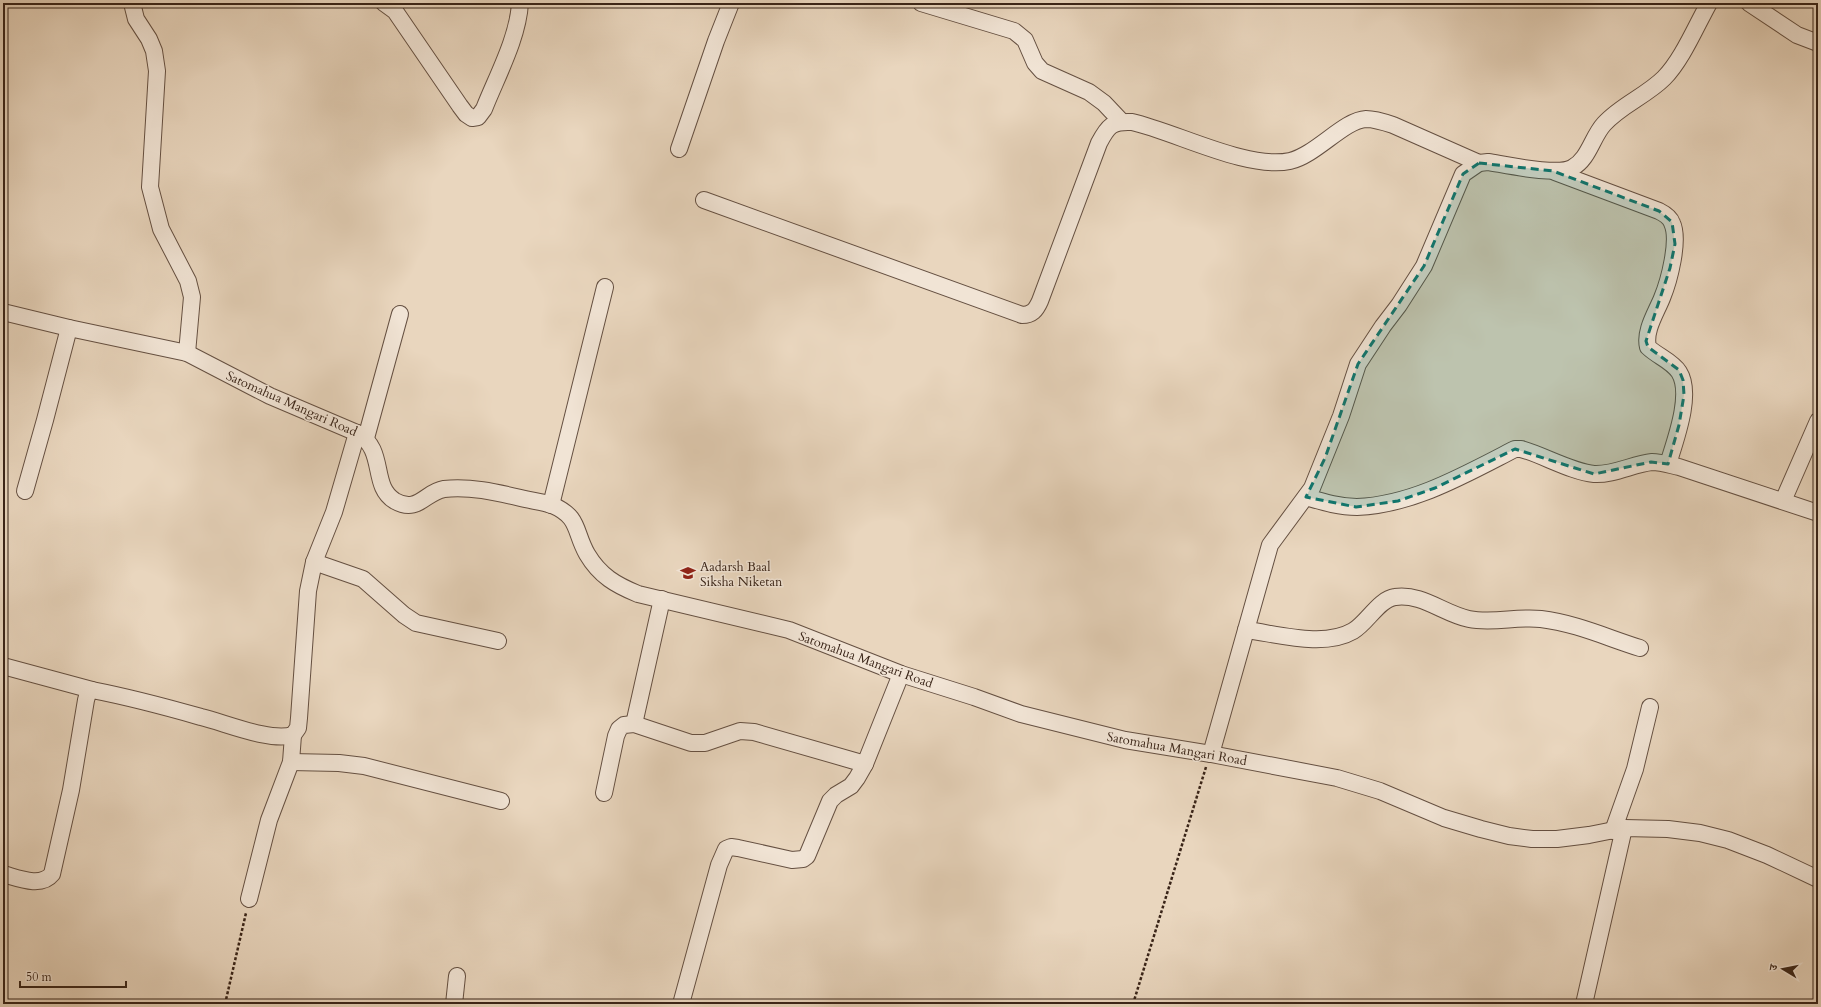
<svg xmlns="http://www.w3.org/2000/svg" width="1821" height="1007" font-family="Cardo,'Noto Serif Devanagari',serif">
<rect width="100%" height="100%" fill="#e9d6be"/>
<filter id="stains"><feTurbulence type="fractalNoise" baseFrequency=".005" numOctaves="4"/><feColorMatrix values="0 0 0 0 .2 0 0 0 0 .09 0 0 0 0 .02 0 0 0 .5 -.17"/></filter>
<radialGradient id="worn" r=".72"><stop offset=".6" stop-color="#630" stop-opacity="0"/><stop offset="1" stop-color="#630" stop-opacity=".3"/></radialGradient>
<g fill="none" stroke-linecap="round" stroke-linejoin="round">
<g stroke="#655042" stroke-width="18">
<g id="minor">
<polyline points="132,3 136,19 149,39 154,51 157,71 150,187 161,229 188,281 192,297 187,353"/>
<path d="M384,3L395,11L460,106L466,114L472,118L478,117L484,109C497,76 518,38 520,3"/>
<polyline points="921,3 1014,31 1025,40 1035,63 1042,71 1089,92 1104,103 1121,121"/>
<polyline points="1749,3 1797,35 1818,43"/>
<polyline points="679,149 716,41 731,3"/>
<path d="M1555,172L1659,211C1665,214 1670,217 1672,223C1680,240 1669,281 1662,298C1656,313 1644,331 1648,347C1657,356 1672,361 1679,372C1693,394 1675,441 1668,464"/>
<path d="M704,200L1022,315C1032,315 1036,310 1040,301L1099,143C1108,126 1112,121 1132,122C1176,132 1247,170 1290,161C1316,155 1344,120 1366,119C1375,119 1384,122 1393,125L1479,163"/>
<path d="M3,312L69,328L187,353L270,396L357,433C387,450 370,486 395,501C418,514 425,492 444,489C472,486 499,493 525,499C534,501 544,502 552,505C580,517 574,531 587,554C600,576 616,585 638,594L789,630L901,674L974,697L1021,714L1125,740L1211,754L1337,778L1380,791L1444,818L1481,829L1509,836L1532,839H1557L1589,835L1624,828L1668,829L1700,833L1728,840L1767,855L1818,879"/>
<polyline points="366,438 400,314"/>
<polyline points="25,491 45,420 69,328"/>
<path d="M1306,497C1323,502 1339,507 1357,507C1413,505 1466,474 1515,449H1521C1543,455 1572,472 1594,474C1614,475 1633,464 1652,462C1661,462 1670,465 1679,467L1818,513"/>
<polyline points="1783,501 1818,421"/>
<polyline points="551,505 605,287"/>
<polyline points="314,562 363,579 404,615 416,623 498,641"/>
<path d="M1246,630C1278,634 1324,648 1353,631C1367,623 1379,599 1395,597C1422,593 1444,614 1469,619C1493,624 1517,616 1541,619C1575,623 1608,638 1640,648"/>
<polyline points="3,666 92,690"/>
<polyline points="634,724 662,599"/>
<path d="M1211,754L1270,545L1312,488L1341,416L1358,364L1383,326L1399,305L1424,266L1463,174L1479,163L1488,162C1507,165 1557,176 1572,168C1589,159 1592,137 1604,124C1621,105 1646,96 1664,78C1682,60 1696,26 1709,3"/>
<polyline points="291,762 339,763 364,766 501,801"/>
<polyline points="604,793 616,736 619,729 624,725 634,724 691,743 705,743 740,731 754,732 865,764"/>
<polyline points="1613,831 1635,769 1650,707"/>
<path d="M3,874C18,878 41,888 52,874L71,790L86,700L88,693L92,690C128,697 166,707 201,717C226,723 270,742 293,735L298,728L299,718L308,591L314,562L334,512L357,433"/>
<polyline points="249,899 269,820 291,762 293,735"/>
<polyline points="454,1004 457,976"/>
<polyline points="681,1004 719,865 726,849 731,847 738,848 792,860 803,859 807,856 830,801 836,795 851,786 857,778 865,764 901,674"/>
<polyline points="1584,1004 1624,828"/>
</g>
</g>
<g stroke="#392418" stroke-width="2.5" stroke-dasharray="3 2" stroke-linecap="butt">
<polyline points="225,1004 246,913"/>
<polyline points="1133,1004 1206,767"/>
</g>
<use href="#minor" stroke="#f1e4d5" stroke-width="16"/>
</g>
<path fill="#0f766e" fill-opacity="0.2" stroke="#0f766e" stroke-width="3" stroke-dasharray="8 5" stroke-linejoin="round" d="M1479,163L1553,171L1659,211L1672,222L1675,244L1670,268L1646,341L1648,347L1679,370L1683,380L1684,395L1679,425L1668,464L1651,462L1594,474L1515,449L1435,488L1398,501L1356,507L1306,497L1325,458L1358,364L1424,266L1463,174Z"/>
<defs>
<g id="school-bare" transform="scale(1.2)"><path d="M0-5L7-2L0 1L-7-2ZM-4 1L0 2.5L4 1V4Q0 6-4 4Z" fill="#8f2418" stroke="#f1e4d5" stroke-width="2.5" paint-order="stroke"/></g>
</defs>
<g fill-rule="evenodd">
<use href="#school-bare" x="688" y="573"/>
</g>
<g text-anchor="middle" stroke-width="3" stroke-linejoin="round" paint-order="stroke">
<g font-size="13" fill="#392418" stroke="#f1e4d5">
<text transform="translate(292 403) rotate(24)" y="5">Satomahua Mangari Road</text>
<text transform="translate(866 659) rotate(20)" y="5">Satomahua Mangari Road</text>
<text transform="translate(1177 748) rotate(10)" y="5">Satomahua Mangari Road</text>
</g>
<g font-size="13" fill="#392418" stroke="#f1e4d5" text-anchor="start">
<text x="700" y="571">Aadarsh Baal<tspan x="700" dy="15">Siksha Niketan</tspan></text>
</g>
</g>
<rect width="1821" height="1007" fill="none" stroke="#e9d6be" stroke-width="16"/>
<rect x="4" y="4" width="1813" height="999" fill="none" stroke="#392418" stroke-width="2"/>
<rect x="8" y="8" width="1805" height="991" fill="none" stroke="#392418"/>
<g transform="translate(1783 969) rotate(280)" stroke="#f1e4d5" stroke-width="3" paint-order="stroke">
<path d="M0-3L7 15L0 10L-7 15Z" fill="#392418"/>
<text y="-6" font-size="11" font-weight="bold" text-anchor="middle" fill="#392418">उ</text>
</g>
<path d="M20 981v6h106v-6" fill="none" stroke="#392418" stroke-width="2"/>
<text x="26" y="981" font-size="12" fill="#392418" stroke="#f1e4d5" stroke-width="3" paint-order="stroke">50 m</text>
<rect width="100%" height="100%" filter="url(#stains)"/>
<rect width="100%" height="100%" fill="url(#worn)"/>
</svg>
